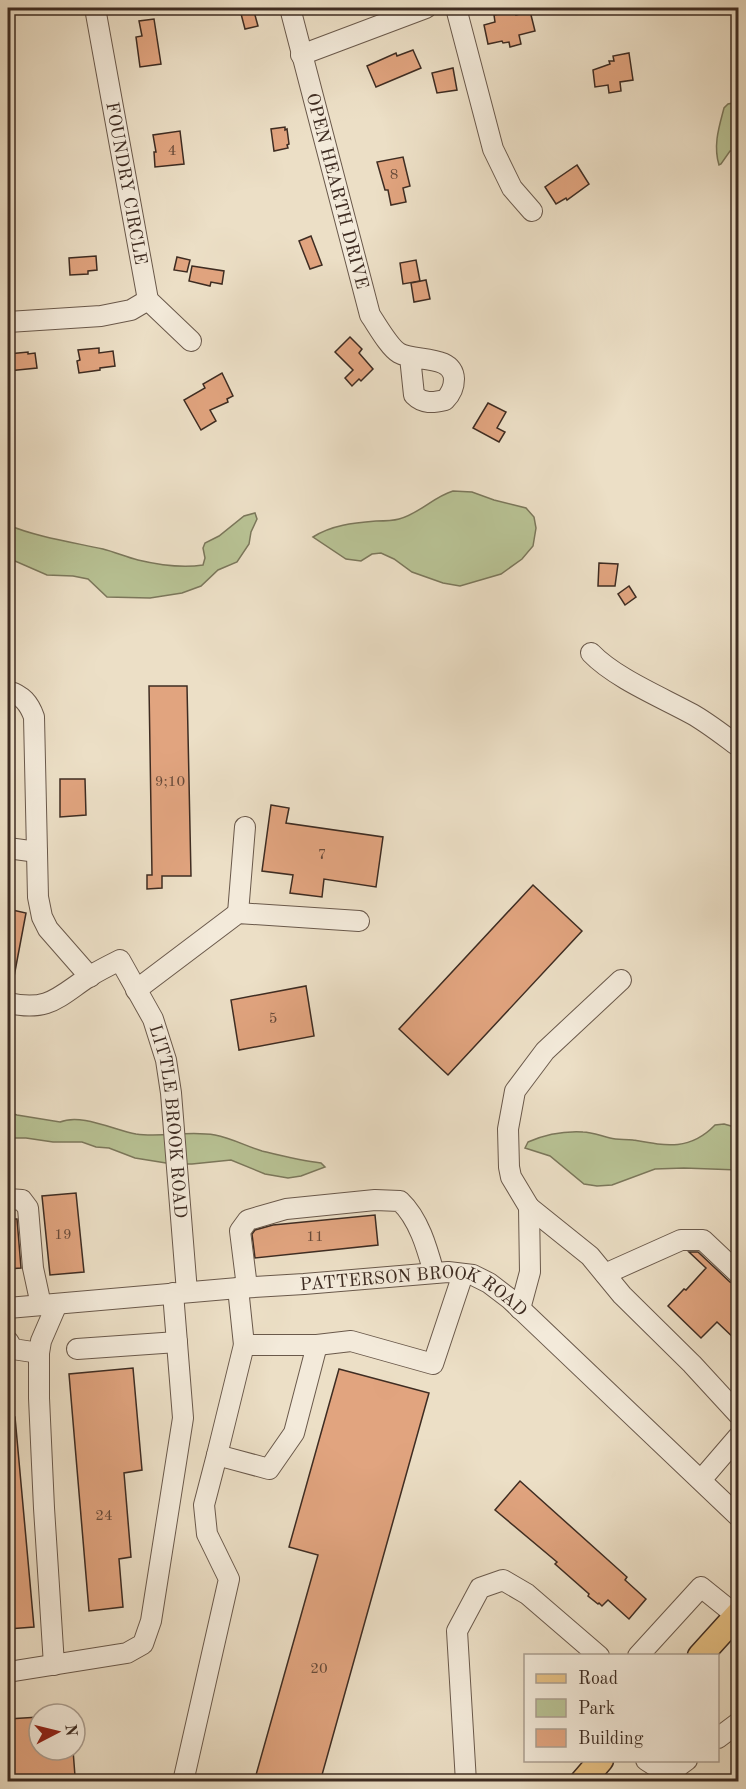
<svg xmlns="http://www.w3.org/2000/svg" width="746" height="1789" font-family="'Old Standard TT',serif">
<rect width="100%" height="100%" fill="#ecdfc6"/>
<filter id="stains"><feTurbulence type="fractalNoise" baseFrequency=".00333" numOctaves="4"/><feColorMatrix values="0 0 0 0 .2 0 0 0 0 .09 0 0 0 0 .02 0 0 0 .5 -.17"/></filter>
<radialGradient id="worn" r=".72"><stop offset=".6" stop-color="#630" stop-opacity="0"/><stop offset="1" stop-color="#630" stop-opacity=".3"/></radialGradient>
<g fill="#b8c294" stroke="#7b775b" stroke-width="1.5">
<path d="M738,102V154L734,151H730L721,164L719,165C713,145 719,127 724,108L728,104Z"/>
<path d="M453,491L472,492L494,500L526,508L534,517L536,528L533,546L522,559L501,574L460,586L443,583L412,572L394,559L381,553L372,554L361,561L346,559L313,537C332,525 353,523 376,521C383,521 392,521 399,519C419,514 433,497 453,491Z"/>
<path d="M255,513L257,519L251,532L249,544L237,562L218,570L201,586L182,593L150,598L107,597L88,579L73,576L47,575L8,558V525C37,537 71,542 103,549C115,552 126,557 138,560C159,565 183,568 203,565L205,558L203,548L205,543L219,536L244,516Z"/>
<path d="M8,1112L17,1115L60,1122C81,1113 114,1130 136,1134C162,1138 188,1130 215,1135C231,1138 246,1146 262,1151C282,1156 301,1161 321,1163L325,1167L301,1176L288,1178L265,1174L231,1160L192,1164H177L174,1162L166,1163L135,1158L109,1148L96,1147L82,1142H53L26,1138H8Z"/>
<path d="M724,1124L731,1126L738,1133V1170L684,1168L655,1169L612,1185L597,1186L584,1184L550,1156L525,1148L528,1142C544,1135 565,1131 583,1132C592,1132 601,1136 610,1138C617,1140 625,1139 633,1140C666,1146 690,1151 715,1125Z"/>
</g>
<g fill="#e1a47f" stroke="#3e2c22" stroke-width="1.5">
<polygon points="248,8 253,8 258,26 245,29 240,10"/>
<polygon points="515,10 516,15 530,11 535,31 519,35 521,44 510,47 509,42 503,43 502,41 488,44 484,25 495,22 494,15 499,14 498,12"/>
<polygon points="154,19 161,64 140,67 136,37 142,36 139,21"/>
<polygon points="413,50 421,68 376,87 367,66 396,53 397,56"/>
<polygon points="629,53 633,80 620,82 621,91 609,93 608,85 595,87 593,70 610,64 609,61 614,61 613,56"/>
<polygon points="453,68 457,90 437,93 432,73"/>
<polygon points="285,127 285,130 287,129 289,144 287,145 288,148 274,151 271,129"/>
<polygon points="180,131 184,164 155,167 154,152 156,152 153,135"/>
<polygon points="403,157 410,186 403,188 406,202 391,205 388,190 385,190 377,162"/>
<polygon points="577,165 589,184 567,200 566,198 556,204 545,187"/>
<polygon points="311,236 322,265 310,269 299,241"/>
<polygon points="96,256 97,270 88,271 88,274 70,275 69,258"/>
<polygon points="177,257 190,260 187,272 174,270"/>
<polygon points="416,260 420,281 403,284 400,263"/>
<polygon points="192,266 224,271 222,284 211,282 210,286 189,281"/>
<polygon points="426,280 430,299 414,302 411,283"/>
<polygon points="350,337 362,349 359,353 373,369 361,381 359,379 352,386 345,378 353,370 335,352"/>
<polygon points="99,348 99,353 113,351 115,366 100,368 100,370 79,373 77,361 80,360 78,350"/>
<polygon points="28,352 28,354 35,353 37,368 8,371 8,354"/>
<polygon points="222,373 233,396 227,399 228,402 210,410 216,421 201,430 184,400 205,388 203,384"/>
<polygon points="488,403 506,412 497,428 505,432 499,442 473,428"/>
<polygon points="599,563 618,564 615,586 598,586"/>
<polygon points="629,586 636,597 625,605 618,594"/>
<polygon points="149,686 187,686 191,876 162,876 162,888 147,889 147,875 152,875"/>
<polygon points="60,779 85,779 86,815 60,817"/>
<polygon points="271,805 289,808 286,823 383,837 376,887 324,879 322,897 290,893 293,875 262,871"/>
<polygon points="533,885 582,931 448,1075 399,1029"/>
<polygon points="8,909 26,913 13,982 8,981"/>
<polygon points="306,986 314,1036 239,1050 231,1000"/>
<polygon points="76,1193 84,1272 50,1275 42,1196"/>
<polygon points="375,1215 378,1245 255,1258 252,1234 255,1230 273,1225"/>
<polygon points="8,1219 17,1219 21,1268 8,1269"/>
<polygon points="689,1252 698,1252 730,1282 738,1285 738,1342 717,1322 701,1338 668,1306 684,1289 686,1290 706,1268"/>
<polygon points="133,1368 142,1470 124,1473 131,1557 119,1559 123,1607 89,1611 69,1374"/>
<polygon points="339,1369 429,1393 320,1782 254,1782 318,1555 289,1547"/>
<polygon points="8,1417 15,1417 34,1627 8,1629"/>
<polygon points="520,1481 627,1577 625,1580 646,1599 629,1619 608,1600 602,1606 599,1603 598,1604 588,1596 589,1594 555,1564 557,1562 495,1510"/>
<polygon points="39,1717 39,1750 73,1750 75,1776 8,1780 8,1719"/>
</g>
<g fill="none" stroke-linecap="round" stroke-linejoin="round">
<g stroke="#6a594b" stroke-width="22">
<g id="minor">
<path id="s1" d="M95,8L148,300L191,341"/>
<path id="s2" d="M290,8L370,315C377,325 389,347 399,353C414,362 453,354 454,379C454,388 451,394 445,400C433,403 423,404 414,395L410,357"/>
<polyline points="456,8 493,149 512,188 532,211"/>
<polyline points="301,55 426,8"/>
<polyline points="8,322 101,316 131,310 148,300"/>
<path d="M591,653C615,678 661,697 692,714C708,723 723,735 738,746"/>
<path d="M8,691C22,695 29,703 34,717L38,897L42,917L48,929L90,977"/>
<polyline points="8,848 37,852"/>
<polyline points="238,913 245,827"/>
<polyline points="136,990 238,913 359,921"/>
<path id="s3" d="M8,1003C49,1012 58,997 90,976C100,970 110,965 120,960L153,1019L166,1060L171,1093L187,1292"/>
<polyline points="8,1199 22,1200 28,1208 33,1268 41,1305"/>
<polyline points="529,1207 590,1256 622,1295 692,1364 738,1414"/>
<polyline points="605,1274 681,1240 703,1240 738,1273"/>
<path d="M247,1287L240,1231L248,1220L286,1209L375,1200L400,1201C419,1219 427,1248 434,1273"/>
<polyline points="238,1288 244,1345 317,1345 351,1341 433,1364 463,1274"/>
<path id="s4" d="M8,1308L238,1288L304,1284L448,1272L473,1275L489,1283L510,1299L738,1516"/>
<polyline points="520,1309 530,1272 529,1207 511,1177 509,1167 508,1129 515,1091 545,1051 621,980"/>
<polyline points="8,1341 13,1349 39,1353"/>
<polyline points="244,1345 217,1455 269,1469 294,1433 317,1345"/>
<polyline points="77,1349 177,1342"/>
<polyline points="701,1480 738,1437"/>
<polyline points="638,1656 701,1587 737,1616"/>
<polyline points="54,1665 44,1508 39,1398 39,1353 41,1341 57,1304"/>
<polyline points="8,1672 127,1653 143,1644 151,1621 183,1418 173,1293"/>
<polyline points="718,1738 738,1723"/>
<polyline points="646,1760 680,1782"/>
<polyline points="668,1774 687,1760"/>
<polyline points="183,1782 229,1579 207,1534 204,1505 217,1455"/>
<polyline points="466,1782 457,1631 480,1588 503,1580 527,1594 599,1656"/>
</g>
</g>
<g stroke="#3e2c22" stroke-width="27">
<g id="major">
<polyline points="700,1656 738,1614"/>
<polyline points="582,1782 601,1760"/>
</g>
</g>
<use href="#minor" stroke="#f3eada" stroke-width="20"/>
<use href="#major" stroke="#e6c083" stroke-width="24"/>
</g>
<g text-anchor="middle" stroke-width="6" stroke-linejoin="round" paint-order="stroke">
<g font-size="15" fill="#674a39">
<text x="172" y="155">4</text>
<text x="394" y="179">8</text>
<text x="170" y="786">9;10</text>
<text x="322" y="859">7</text>
<text x="273" y="1023">5</text>
<text x="63" y="1239">19</text>
<text x="315" y="1241">11</text>
<text x="104" y="1520">24</text>
<text x="319" y="1673">20</text>
</g>
<g font-size="18" fill="#3e2c22" stroke="#f3eada">
<text dy="6" stroke="none"><textPath href="#s1" startOffset="178">FOUNDRY CIRCLE</textPath></text>
<text dy="6" stroke="none"><textPath href="#s2" startOffset="189">OPEN HEARTH DRIVE</textPath></text>
<text dy="6" stroke="none"><textPath href="#s3" startOffset="296">LITTLE BROOK ROAD</textPath></text>
<text dy="6" stroke="none"><textPath href="#s4" startOffset="412">PATTERSON BROOK ROAD</textPath></text>
</g>
</g>
<rect width="746" height="1789" fill="none" stroke="#ecdfc6" stroke-width="30"/>
<rect x="9" y="9" width="728" height="1771" fill="none" stroke="#3e2c22" stroke-width="3"/>
<rect x="15" y="15" width="716" height="1759" fill="none" stroke="#3e2c22" stroke-width="1.5"/>
<rect x="524" y="1654" width="195" height="108" fill="#f3eada" stroke="#ab9e90" stroke-width="1.5"/>
<rect x="536" y="1674" width="30" height="9" fill="#e6c083" stroke="#ab9e90" stroke-width="1.5"/>
<text x="578" y="1684" font-size="18" fill="#3e2c22">Road</text>
<rect x="536" y="1699" width="30" height="18" fill="#b8c294" stroke="#ab9e90" stroke-width="1.5"/>
<text x="578" y="1714" font-size="18" fill="#3e2c22">Park</text>
<rect x="536" y="1729" width="30" height="18" fill="#e1a47f" stroke="#ab9e90" stroke-width="1.5"/>
<text x="578" y="1744" font-size="18" fill="#3e2c22">Building</text>
<g transform="translate(57 1732) rotate(83)"><circle r="28" fill="#f3eada" stroke="#ab9e90" stroke-width="1.5"/>
<path d="M0-4.5L10 22L0 15L-10 22Z" fill="#8f2418"/>
<text y="-9" font-size="16" font-weight="bold" text-anchor="middle" fill="#3e2c22">N</text>
</g>
<rect width="100%" height="100%" filter="url(#stains)"/>
<rect width="100%" height="100%" fill="url(#worn)"/>
</svg>
